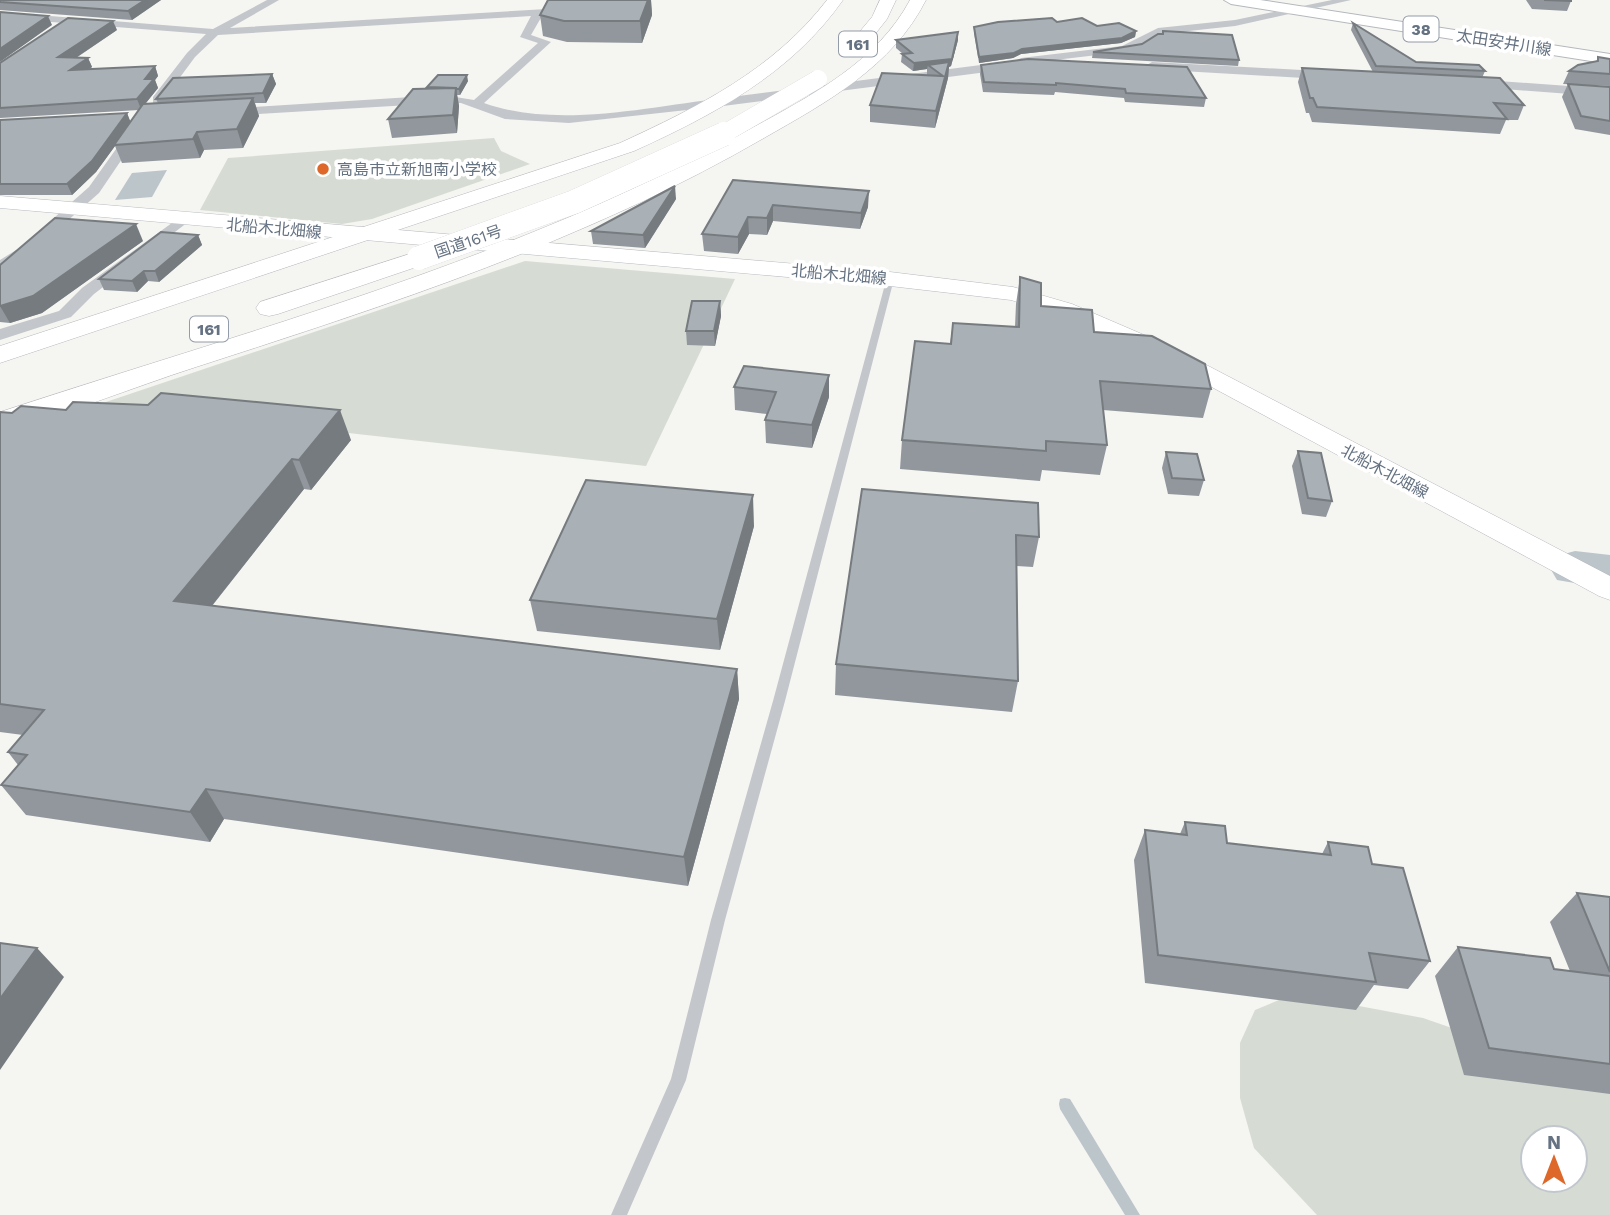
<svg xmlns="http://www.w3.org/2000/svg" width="1610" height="1215" font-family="'Work Sans','Noto Sans JP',sans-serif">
<rect width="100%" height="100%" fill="#f5f5f2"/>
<g fill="#d6dcd3" fill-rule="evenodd">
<polygon points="494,138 501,151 530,164 372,219 342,224 200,210 228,158"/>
<polygon points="525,261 735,279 646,466 97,405"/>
<path d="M1279,1000H1327L1423,1018L1610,1083V1215H1317L1254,1148L1240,1098V1043L1255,1010ZM1533,1138H1575V1180H1533Z"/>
</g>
<polygon fill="#bcc5ca" points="167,170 152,197 115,200 132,173"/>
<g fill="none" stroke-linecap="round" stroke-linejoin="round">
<polygon fill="#bcc5ca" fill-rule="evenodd" points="1065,1098 1070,1099 1140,1215 1125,1215 1060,1109 1059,1104 1060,1099"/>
<polygon fill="#bcc5ca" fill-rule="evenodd" points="1575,551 1610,555 1610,589 1557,580 1550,568 1557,556"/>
<g stroke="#b6b9be" stroke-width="1">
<polygon id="secondary" points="0,196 890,272 1013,287 1072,304 1172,347 1610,576 1610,600 1599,596 1156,357 1056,314 1011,300 890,286 0,208"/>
</g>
<g stroke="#b4b8bc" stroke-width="2">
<polygon id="primary" points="1224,0 1260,0 1610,54 1610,64 1231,4"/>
</g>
<g stroke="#b6b8bc" stroke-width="1">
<g id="trunk">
<path d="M827,0H843C791,74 715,114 634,151L0,363V346L620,143C698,107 773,70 827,0Z"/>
<polygon points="880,0 896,0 887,19 861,52 849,52 846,48 872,17"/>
<path d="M910,0H926C892,67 827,102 764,138C586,241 391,304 196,367C131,388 66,415 0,431V412C255,328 517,260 752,128C812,95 877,62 910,0Z"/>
<polygon points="419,251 428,253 431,258 428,263 278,314 269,316 260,314 256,308 260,302"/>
</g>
</g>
<polygon fill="#c3c6ca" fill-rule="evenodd" points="887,277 894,279 785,701 725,920 686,1080 627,1215 611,1215 671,1079 711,920 773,701"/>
<g fill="#c3c6ca" fill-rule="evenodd">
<path d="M267,0H279L230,28L581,7L589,0H600L588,12L542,16L531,35L551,42L484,103C555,129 649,107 723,98L729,102L723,106L569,123L505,119L461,103H443L226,116L222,115V109L443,95L474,100L538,43L520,37L531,16L218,35L195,57L161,103H153V97L187,53L206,34L0,18V12L213,29Z"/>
<polygon points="1332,0 1351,0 1235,26 1161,34 1140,47 1123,52 1021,64 1015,61 1021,58 1122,46 1158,28 1235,20"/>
<polygon points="135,127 141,131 99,193 31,253 0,272 0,260 21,247 89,187 131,128"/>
<polygon points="183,215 188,216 190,219 188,222 94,294 71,317 0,340 0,329 59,311 82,288"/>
</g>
<g fill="#c3c6ca" fill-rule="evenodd">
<polygon points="1020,60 1027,64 1025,67 723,106 716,102 723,98"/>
<polygon points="1152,62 1338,72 1345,76 1338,80 1147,69 1145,66"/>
<polygon points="1470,79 1610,89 1610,97 1465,86 1463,83"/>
</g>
<use href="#secondary" fill="#fff" fill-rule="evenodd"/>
<use href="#primary" fill="#fff" fill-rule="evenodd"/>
<use href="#trunk" fill="#fff" fill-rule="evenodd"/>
<g stroke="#b6b8bc" stroke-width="18" stroke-linecap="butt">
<polyline id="trunk-bridge-far1" points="720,136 818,79"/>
</g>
<g stroke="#b6b8bc" stroke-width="24" stroke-linecap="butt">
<polyline id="trunk-bridge" points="419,258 574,202 724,134"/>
</g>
<use href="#trunk-bridge-far1" stroke="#fff" stroke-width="18"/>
<use href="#trunk-bridge" stroke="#fff" stroke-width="24"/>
</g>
<g fill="#91979d">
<polygon points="0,0 161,0 132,20 0,10"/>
<polygon points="548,0 651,0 652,15 642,43 567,42 543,36 540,15"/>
<polygon points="1526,0 1571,0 1571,1 1567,11 1532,9"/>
<polygon points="1057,22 1136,31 1135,37 1121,43 1021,54 1013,58 979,63 974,33 974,27"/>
<polygon points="1353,23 1416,62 1485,71 1482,78 1524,105 1518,120 1506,120 1500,134 1312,122 1309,113 1306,113 1298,82 1302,68 1373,72 1351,30"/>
<polygon points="117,30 76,58 88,58 92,67 89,69 155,66 158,76 155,80 158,88 146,103 158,103 156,99 272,74 276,84 266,103 255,103 259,116 243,148 204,150 200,158 122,163 115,146 96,172 72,195 0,195 0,120 127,113 130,122 139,110 0,118 0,63"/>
<polygon points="958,32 958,40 951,66 949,67 948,78 935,128 870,122 870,105 927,75 927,69 913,71 901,62 902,54 903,54 896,48 896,40"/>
<polygon points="1093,52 1239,60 1238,66 1092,58"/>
<polygon points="1598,57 1610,59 1610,86 1563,84 1569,71 1596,62"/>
<polygon points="981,65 1206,98 1204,107 1125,102 1124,98 1055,92 1054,95 983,92 980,74"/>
<polygon points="468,81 460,95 457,95 459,106 457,133 392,138 388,119 427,89 427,87"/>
<polygon points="1568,84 1610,87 1610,135 1575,129 1562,97"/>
<polygon points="733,180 868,207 860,229 773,221 767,235 749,234 738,254 704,251 702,234"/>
<polygon points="676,199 645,248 593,244 591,231"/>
<polygon points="198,235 202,245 159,282 148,281 137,292 104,290 99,279"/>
<polygon points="143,241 42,313 10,323 0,322 0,265"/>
<polygon points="1020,277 1041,306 1211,389 1203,418 1103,410 1107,445 1100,475 1042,470 1040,481 900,469 902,440 950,344 953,323 1015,327 1016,304"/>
<polygon points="720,301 721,316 715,346 687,345 686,331"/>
<polygon points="734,387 829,397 812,448 766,443 765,420 767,414 735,410"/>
<polygon points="0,412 351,440 311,490 304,489 212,606 737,669 739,699 688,886 224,819 210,842 26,815 1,785 18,765 8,752 23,735 0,732"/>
<polygon points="1298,451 1332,501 1326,517 1302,514 1292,466"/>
<polygon points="1166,452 1204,480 1199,496 1168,494 1162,468"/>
<polygon points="862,489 1039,537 1033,567 1017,566 1018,681 1012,712 835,695 836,664"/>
<polygon points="754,526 720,650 537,631 530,600"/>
<polygon points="1185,822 1227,843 1322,854 1328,842 1372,864 1430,961 1408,989 1374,985 1356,1010 1145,983 1134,860 1145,830 1180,834"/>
<polygon points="1577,893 1610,897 1610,1094 1464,1075 1435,976 1458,947 1554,969 1570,971 1550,922"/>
</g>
<g fill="#767b7f">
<polygon points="145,0 161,0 132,20 128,11"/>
<polygon points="648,0 651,0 652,15 642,43 640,21"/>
<polygon points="48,16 52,25 0,62 0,49"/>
<polygon points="113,21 117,30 62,67 58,57"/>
<polygon points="1136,31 1135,37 1121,43 1021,54 1013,58 979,63 979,57 1022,49"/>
<polygon points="958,32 958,40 951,66 949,67 948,78 935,128 936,111 948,67 928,65 927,69 913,71 914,63"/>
<polygon points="88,58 92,67 74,80 70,70"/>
<polygon points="155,66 158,76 155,80 158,88 141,109 137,99 145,79"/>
<polygon points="272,74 276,84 266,103 263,93"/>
<polygon points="467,75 468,81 460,95 459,89"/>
<polygon points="456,88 459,106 457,133 453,115"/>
<polygon points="253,98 259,116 243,148 237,129"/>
<polygon points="127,113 131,123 114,145 115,146 96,172 72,195 67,184"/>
<polygon points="197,132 204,150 200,158 193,139"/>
<polygon points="675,186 676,199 645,248 643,235"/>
<polygon points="869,191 868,207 860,229 861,213"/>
<polygon points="773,205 773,221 767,235 767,218"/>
<polygon points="748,217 749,234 738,254 738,237"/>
<polygon points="136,224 143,241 42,313 10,323 0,306"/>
<polygon points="198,235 202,245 159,282 155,271"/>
<polygon points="144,271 148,281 137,292 132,281"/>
<polygon points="720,301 721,316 715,346 714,331"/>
<polygon points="829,375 829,397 812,448 812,425"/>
<polygon points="340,410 351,440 311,490 299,460"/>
<polygon points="292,459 304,489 191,632 174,601"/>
<polygon points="753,495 754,526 720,650 717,619"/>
<polygon points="737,669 739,699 688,886 684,857"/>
<polygon points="206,789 224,819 210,842 190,812"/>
<polygon points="37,948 64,977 0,1070 0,999"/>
</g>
<g fill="#a9b0b6" stroke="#767b7f" stroke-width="2">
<polygon points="0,0 145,0 128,11 0,2"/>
<polygon points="548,0 648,0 640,21 564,21 540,15"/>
<polygon points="1544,0 1571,0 1571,1"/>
<polygon points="0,12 48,16 0,49"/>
<polygon points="68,18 113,21 58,57 88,58 70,70 155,66 145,79 154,79 137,99 0,108 0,63"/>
<polygon points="1052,18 1057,22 1082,18 1097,26 1119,23 1136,31 1122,38 1022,49 1014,53 979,57 974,27 998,22"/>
<polygon points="1353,23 1416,62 1479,65 1485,71 1376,66"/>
<polygon points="1163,31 1232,35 1239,60 1093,52 1142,44 1158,34 1163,34"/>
<polygon points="958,32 952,59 914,63 902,54 912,53 896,40"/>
<polygon points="1598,57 1610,59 1610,74 1569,71 1578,65 1598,61"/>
<polygon points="1028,59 1187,67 1206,98 1126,93 1125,89 1056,83 1056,85 984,82 981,65"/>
<polygon points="949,62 936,111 870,105 882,73 943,76 928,65"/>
<polygon points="1302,68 1500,78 1524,105 1494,103 1507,119 1317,107 1313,98 1310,98"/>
<polygon points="272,74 263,93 156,99 173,78"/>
<polygon points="438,75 467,75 459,89 456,89 456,88 427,87"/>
<polygon points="1568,84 1610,87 1610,121 1581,116"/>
<polygon points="456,88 453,115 388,119 413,89"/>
<polygon points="253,98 237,129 197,132 193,139 114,145 143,104"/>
<polygon points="127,113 92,161 67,184 0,184 0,120"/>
<polygon points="733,180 869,191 861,213 773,205 767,218 748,217 738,237 702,234"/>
<polygon points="675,186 643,235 591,231"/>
<polygon points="55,218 136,224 33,296 0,306 0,265"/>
<polygon points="161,232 198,235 155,271 144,271 132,281 99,279"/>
<polygon points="1020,277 1041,283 1041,306 1092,310 1094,332 1152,336 1205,364 1211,389 1100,381 1107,445 1046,441 1046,451 902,440 915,341 951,344 953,323 1019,327"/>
<polygon points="692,301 720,301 714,331 686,331"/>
<polygon points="744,366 829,375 812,425 765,420 776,392 734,387"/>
<polygon points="161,393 340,410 299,460 292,459 174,601 737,669 684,857 206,789 190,812 1,785 27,755 8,752 44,710 0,704 0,412 12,413 21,406 66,410 73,402 148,405"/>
<polygon points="1298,451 1321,453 1332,501 1308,498"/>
<polygon points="1166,452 1197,454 1204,480 1172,478"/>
<polygon points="586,480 753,495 717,619 530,600"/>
<polygon points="862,489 1038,503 1039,537 1016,535 1018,681 836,664"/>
<polygon points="1185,822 1225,826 1227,843 1331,855 1328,842 1368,847 1372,864 1403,868 1430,961 1369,953 1376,982 1158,955 1145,830 1187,835"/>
<polygon points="1577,893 1610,897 1610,972"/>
<polygon points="0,943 37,948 0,999"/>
<polygon points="1458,947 1550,958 1554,969 1610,976 1610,1064 1489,1048"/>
</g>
<circle fill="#dd682a" stroke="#fff" stroke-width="2.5" cx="323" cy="169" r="7"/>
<g text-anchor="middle" stroke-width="7" stroke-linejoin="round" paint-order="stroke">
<g fill="#fff" stroke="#939ca8" stroke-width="2">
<rect x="1403.5" y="16.5" width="35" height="25" rx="5"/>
<rect x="839" y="31.5" width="38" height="25" rx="5"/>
<rect x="190" y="316.5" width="38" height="25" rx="5"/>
</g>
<g font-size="16" font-weight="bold" fill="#657282">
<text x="1421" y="35">38</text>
<text x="858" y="50">161</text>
<text x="209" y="335">161</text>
</g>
<g font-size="16" fill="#657282" stroke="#fff">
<text transform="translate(1504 42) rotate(9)" y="6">太田安井川線</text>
<text transform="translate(274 228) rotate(5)" y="6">北船木北畑線</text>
<text transform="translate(468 241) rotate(-19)" y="6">国道161号</text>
<text transform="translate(839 274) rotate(5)" y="6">北船木北畑線</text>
<text transform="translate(1385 471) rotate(28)" y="6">北船木北畑線</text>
</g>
<g font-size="16" fill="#657282" stroke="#fff" text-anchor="start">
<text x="337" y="175">高島市立新旭南小学校</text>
</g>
</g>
<g transform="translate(1554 1159)"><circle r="33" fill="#ffffff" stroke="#c1c7cd" stroke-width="2"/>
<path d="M0-5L12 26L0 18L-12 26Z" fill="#dd682a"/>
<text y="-10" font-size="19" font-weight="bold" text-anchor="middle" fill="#657282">N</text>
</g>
</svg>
